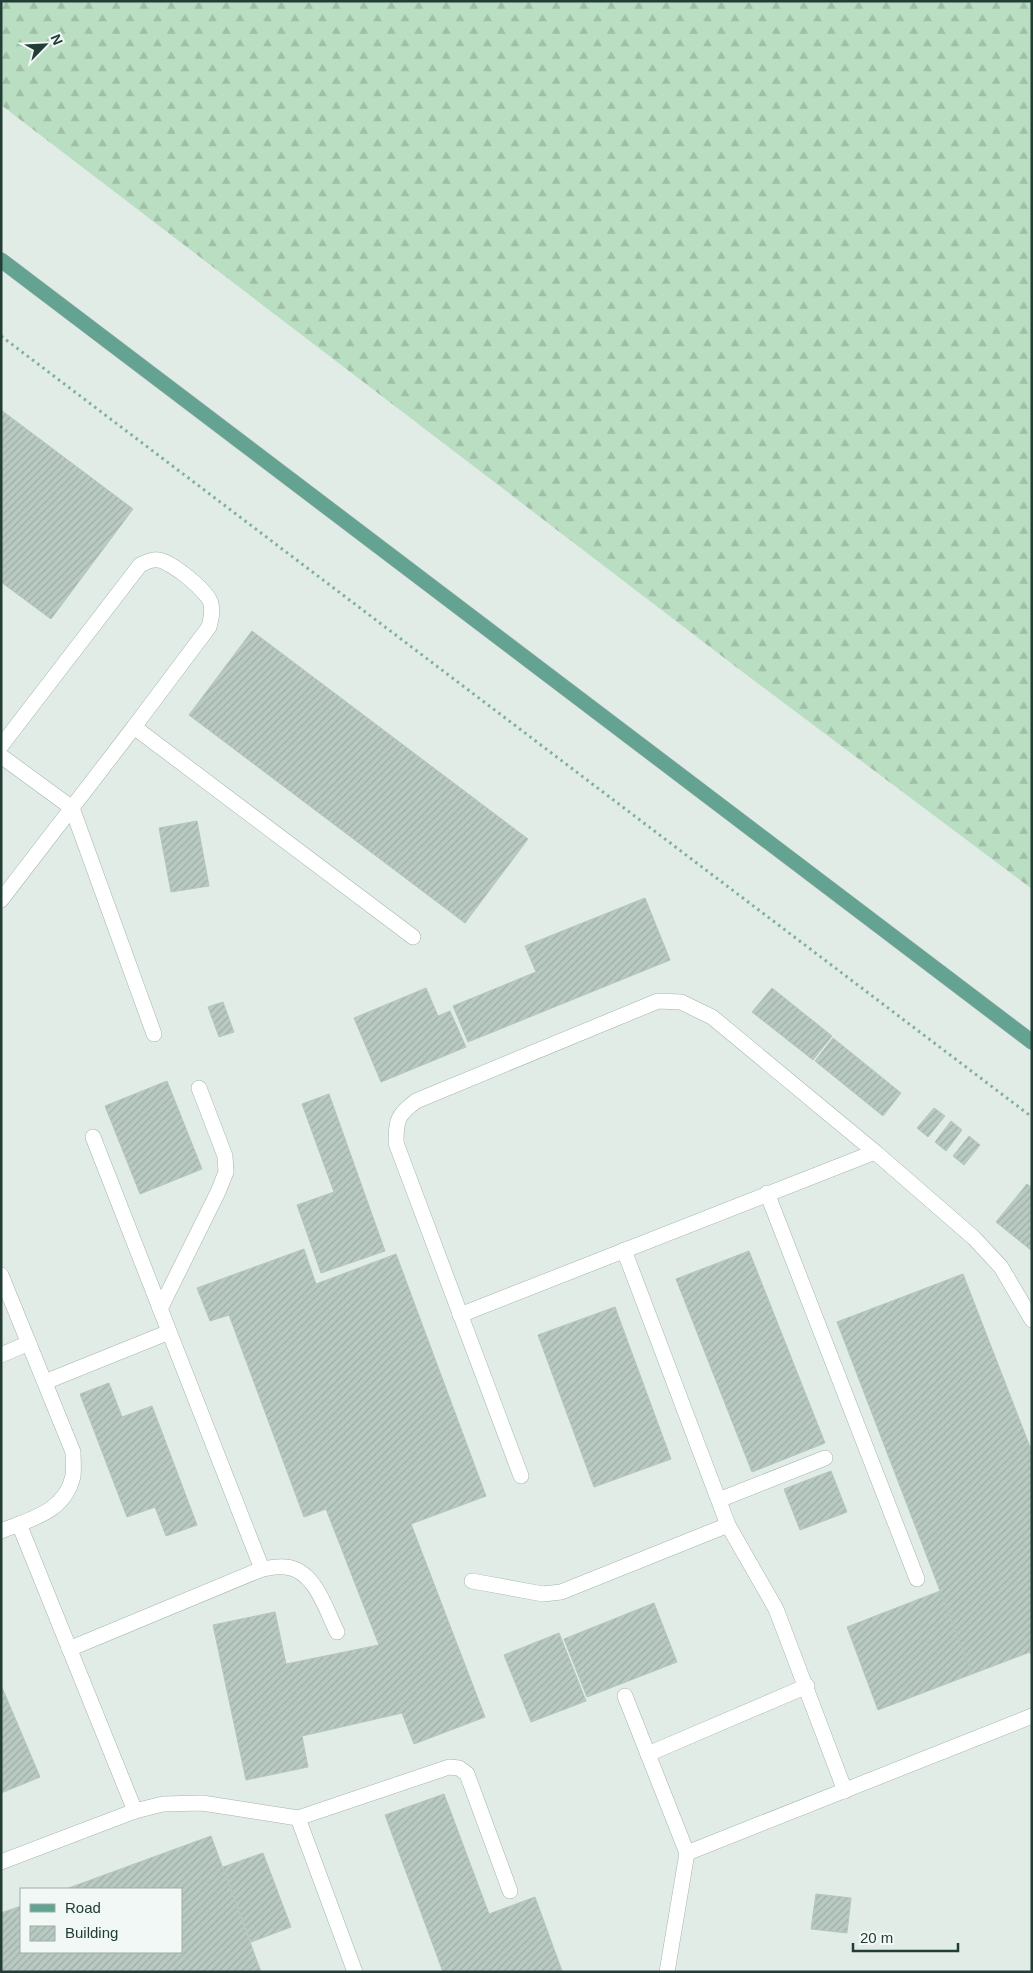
<svg xmlns="http://www.w3.org/2000/svg" width="1033" height="1973" font-family="Helvetica,sans-serif">
<defs>
<pattern id="forest-firs" width="22" height="20" patternUnits="userSpaceOnUse" patternTransform="scale(1.25)"><rect width="22" height="20" fill="#b9dec2"/><path d="M5 1l3.5 6h-7zM16 11l3.5 6h-7z" fill="#9fbfa7"/></pattern>
<pattern id="building-hatch" width="6" height="6" patternUnits="userSpaceOnUse" patternTransform="scale(1.25)"><rect width="6" height="6" fill="#b9cac2"/><path d="M-1 1l2-2M0 6l6-6M5 7l2-2" fill="none" stroke="#9faea7"/></pattern>
</defs>
<rect width="100%" height="100%" fill="#e1ece7"/>
<polygon fill="url(#forest-firs)" points="1,1 1032,1 1032,889 744,673 1,105"/>
<g fill="url(#building-hatch)" stroke="#b3c6bd">
<polygon points="1,410 133,509 51,619 1,582"/>
<polygon points="252,631 528,839 465,923 189,715"/>
<polygon points="197,821 209,886 171,892 159,828"/>
<polygon points="645,898 670,960 468,1042 453,1006 536,972 525,946"/>
<polygon points="426,988 438,1016 450,1011 466,1047 381,1082 354,1018"/>
<polygon points="772,988 832,1036 813,1060 752,1012"/>
<polygon points="223,1002 234,1032 219,1037 208,1007"/>
<polygon points="833,1038 901,1093 883,1116 815,1061"/>
<polygon points="167,1081 202,1169 140,1194 105,1106"/>
<polygon points="329,1094 385,1251 321,1273 297,1205 334,1192 302,1104"/>
<polygon points="934,1108 945,1116 928,1137 917,1128"/>
<polygon points="951,1121 962,1130 946,1151 935,1142"/>
<polygon points="969,1136 980,1145 964,1165 953,1156"/>
<polygon points="1027,1184 1032,1188 1032,1251 996,1222"/>
<polygon points="304,1249 316,1284 396,1254 486,1496 411,1524 485,1717 414,1744 402,1713 302,1736 308,1767 246,1780 213,1625 275,1612 286,1664 379,1645 326,1509 304,1517 229,1315 210,1321 197,1288"/>
<polygon points="749,1251 825,1443 752,1472 676,1279"/>
<polygon points="963,1274 1032,1452 1032,1656 1030,1652 972,1674 837,1322"/>
<polygon points="615,1307 671,1459 594,1487 538,1335"/>
<polygon points="109,1383 122,1417 152,1406 197,1525 166,1536 155,1507 127,1517 80,1394"/>
<polygon points="831,1471 847,1512 800,1530 784,1489"/>
<polygon points="940,1591 972,1674 878,1710 847,1627"/>
<polygon points="654,1603 677,1662 587,1697 564,1639"/>
<polygon points="559,1633 586,1701 531,1722 504,1655"/>
<polygon points="1,1685 40,1777 1,1793"/>
<polygon points="444,1794 489,1914 535,1897 562,1971 443,1972 385,1815"/>
<polygon points="211,1836 261,1972 1,1972 1,1913 21,1906 21,1952 181,1952 181,1889 66,1889"/>
<polygon points="263,1853 291,1927 251,1942 223,1867"/>
<polygon points="816,1894 851,1898 847,1933 811,1929"/>
</g>
<g fill="none" stroke-linecap="round" stroke-linejoin="round">
<g stroke="#a4b4ae" stroke-width="16">
<g id="lane">
<path d="M1,746L140,565C146,562 152,559 158,560C171,561 209,592 211,604C213,612 211,619 209,627L134,727"/>
<polyline points="1,756 72,808 154,1034"/>
<polyline points="1,900 134,727 413,937"/>
<polyline points="767,1193 917,1579"/>
<polyline points="624,1250 728,1525 776,1609 845,1791"/>
<path d="M1,1275L73,1452C73,1459 74,1468 73,1476C65,1512 31,1519 1,1531"/>
<polyline points="160,1309 218,1192 226,1172 225,1156 199,1088"/>
<polyline points="460,1315 875,1152"/>
<polyline points="1,1355 29,1343"/>
<polyline points="45,1382 169,1332"/>
<path d="M521,1476L396,1143C396,1121 397,1115 416,1101L658,1001L681,1002L712,1017L875,1152L974,1238L1001,1267L1032,1320"/>
<polyline points="719,1500 825,1458"/>
<polyline points="19,1524 135,1811"/>
<path d="M262,1569C269,1568 278,1566 285,1567C315,1569 326,1610 337,1632"/>
<polyline points="472,1581 543,1594 561,1592 728,1525"/>
<polyline points="69,1649 262,1569 93,1137"/>
<polyline points="625,1696 687,1853 667,1972"/>
<polyline points="648,1754 807,1686"/>
<polyline points="298,1818 355,1972"/>
<polyline points="687,1853 1032,1716"/>
<polyline points="1,1862 135,1811 163,1804 202,1803 298,1818 449,1767 459,1768 467,1774 510,1891"/>
</g>
</g>
<g stroke="#c1c9c6" stroke-width="16">
<polyline id="primary" points="1,260 1032,1042"/>
</g>
<polyline stroke="#80b0a0" stroke-width="3" stroke-dasharray="2.5 4" stroke-linecap="butt" points="1,336 1032,1117"/>
<use href="#lane" stroke="#fff" stroke-width="15"/>
<use href="#primary" stroke="#64a391" stroke-width="15"/>
</g>
<rect width="1033" height="1973" fill="none" stroke="#213d35" stroke-width="5"/>
<rect x="20" y="1888" width="162" height="65" fill="#f1f8f5" stroke="#9eada8"/>
<rect x="30" y="1904" width="25" height="8" fill="#64a391" stroke="#9eada8"/>
<text x="65" y="1913" font-size="15" fill="#213d35">Road</text>
<rect x="30" y="1926" width="25" height="15" fill="url(#building-hatch)" stroke="#9eada8"/>
<text x="65" y="1938" font-size="15" fill="#213d35">Building</text>
<g transform="translate(45 45) rotate(66)" stroke="#f1f8f5" stroke-width="4" paint-order="stroke">
<path d="M0-4L9 19L0 12L-9 19Z" fill="#213d35"/>
<text y="-8" font-size="14" font-weight="bold" text-anchor="middle" fill="#213d35">N</text>
</g>
<path d="M853 1943v8h105v-8" fill="none" stroke="#213d35" stroke-width="2.5"/>
<text x="860" y="1943" font-size="15" fill="#213d35" stroke="#f1f8f5" stroke-width="4" paint-order="stroke">20 m</text>
</svg>
